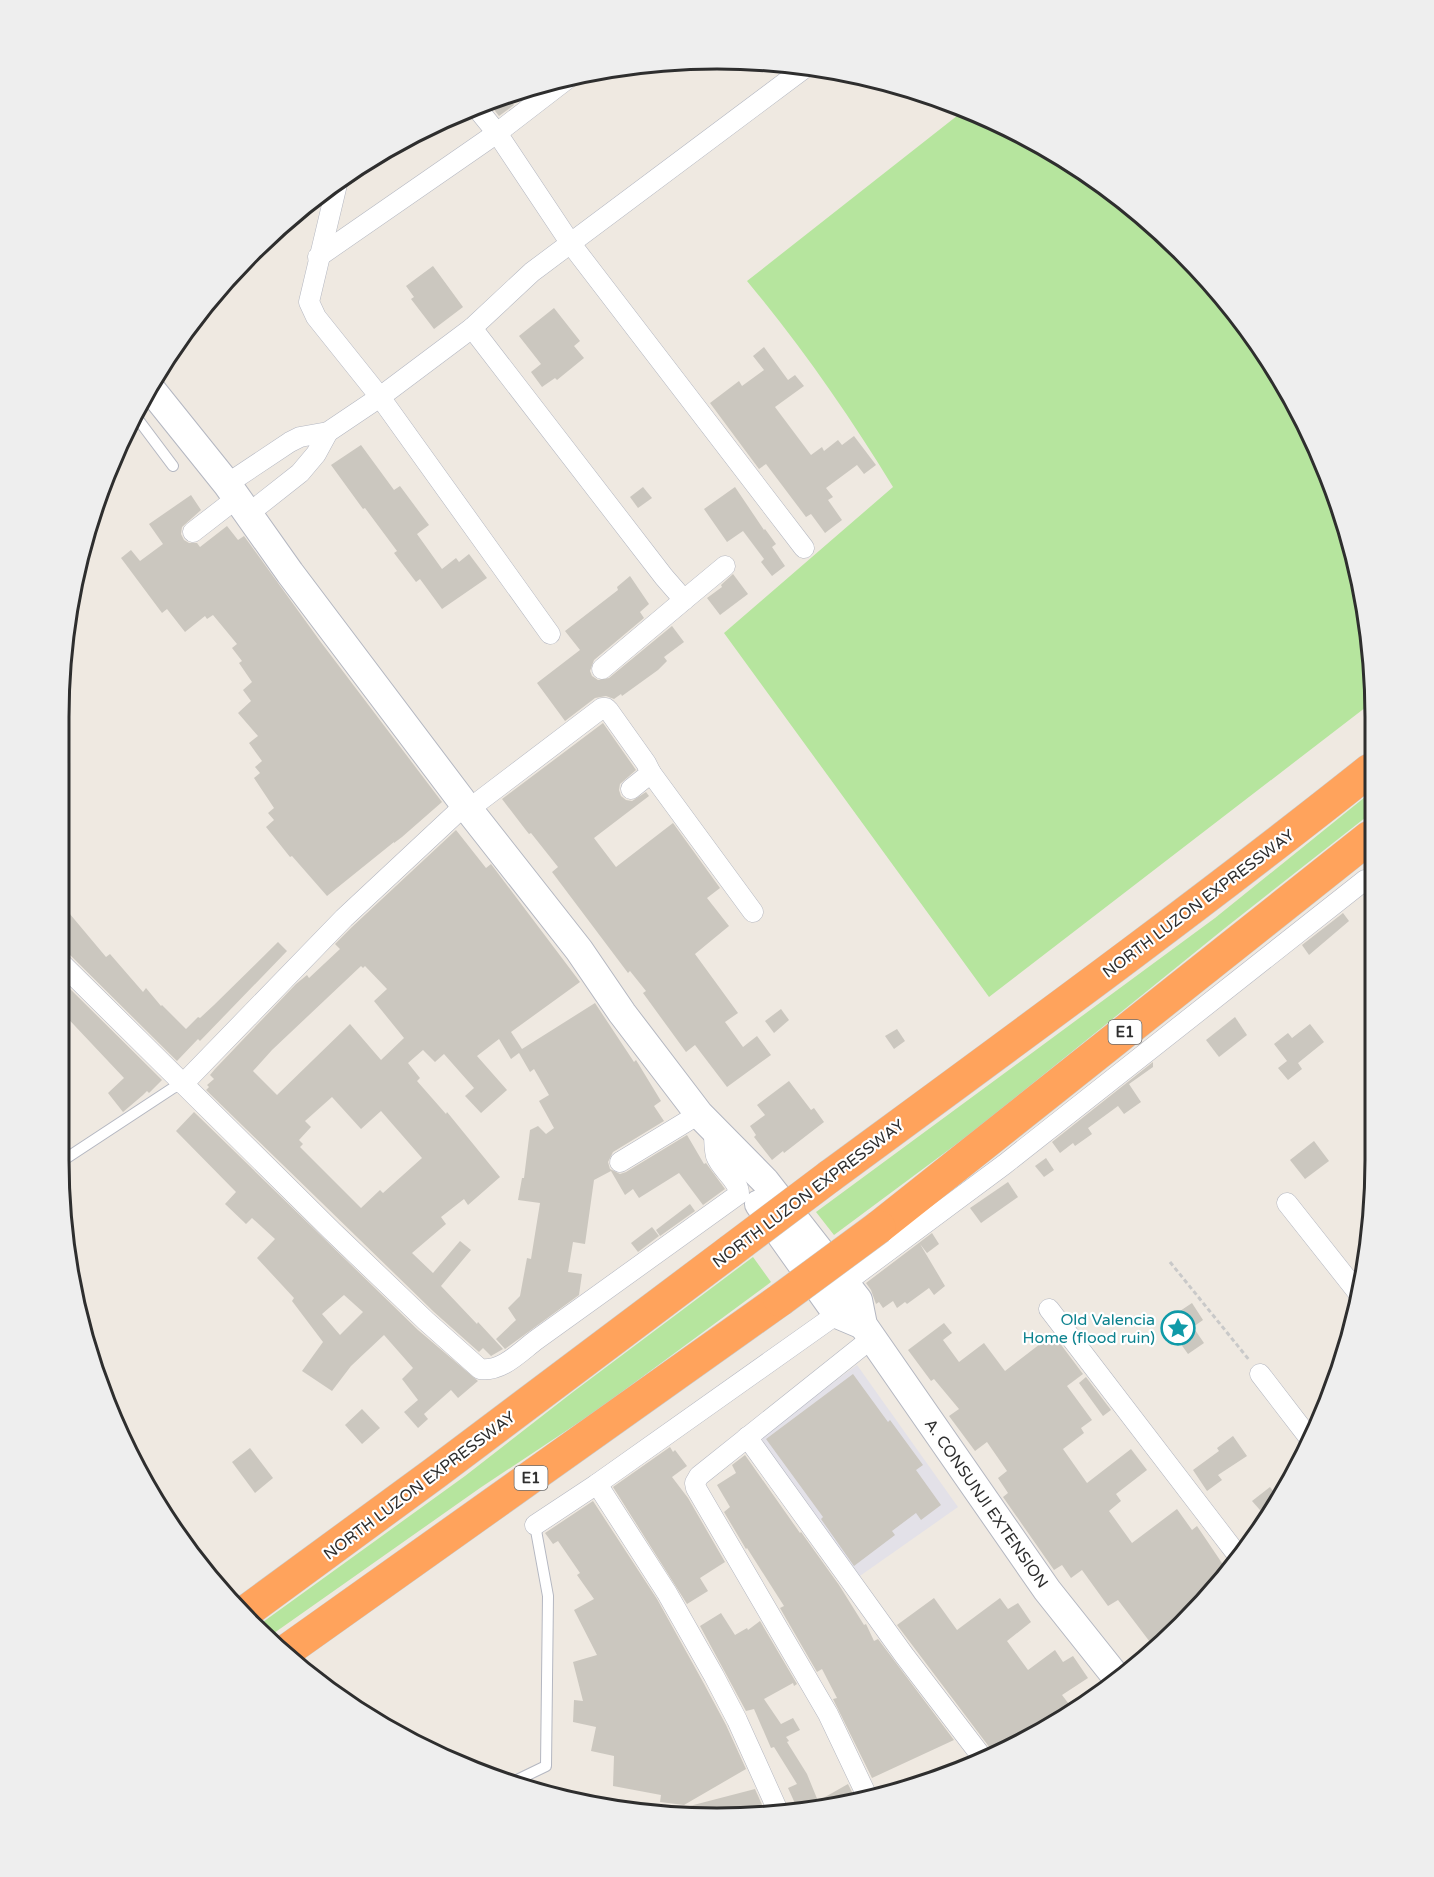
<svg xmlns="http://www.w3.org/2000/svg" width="1434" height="1877" font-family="'Varela Round',sans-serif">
<rect width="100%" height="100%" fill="#efe9e1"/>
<polygon fill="#e3e1e8" points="857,1365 958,1507 857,1578 754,1440"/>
<g fill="#b6e59e">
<path d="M967,108L1083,169L1182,251L1264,351L1326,465L1370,631V704L989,997L724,633L893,487C849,415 801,346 747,281Z"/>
<polygon points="1370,793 1370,814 1225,928 974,1131 834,1235 816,1212 1215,918"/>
<polygon points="753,1257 771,1282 596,1411 480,1488 267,1638 256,1627 465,1476 573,1392"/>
</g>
<g fill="#cbc7bf" fill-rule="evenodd">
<polygon points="507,96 514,105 499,116 488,102"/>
<polygon points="433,266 463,307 434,329 411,299 414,297 406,286"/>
<polygon points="554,308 580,341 574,346 584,358 557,380 555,378 542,387 531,372 541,364 519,336"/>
<polygon points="764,347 788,380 795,375 804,386 775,407 811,455 822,447 824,451 838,440 842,445 854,436 876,465 864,474 857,465 826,488 833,497 828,500 842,520 825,533 811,514 806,517 766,464 759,469 710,403 739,381 742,386 764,370 753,356"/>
<polygon points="361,445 394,490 400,486 429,525 417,534 442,569 456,558 459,562 469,554 487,578 442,609 420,579 416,582 394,553 397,551 365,508 363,509 331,465"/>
<polygon points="643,487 652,498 638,508 630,497"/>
<polygon points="735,487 764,530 765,529 776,544 772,547 785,566 772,576 761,562 764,559 743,531 727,542 704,509"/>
<polygon points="191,495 201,510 182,527 181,534 184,540 189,543 197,543 200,547 227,526 238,540 244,536 320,641 442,802 402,837 394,843 394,842 327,896 292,856 290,857 266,827 274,820 268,813 274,808 254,778 260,773 255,767 262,761 249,743 258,736 238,713 251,701 243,690 252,682 239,663 242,661 232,648 237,644 213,615 207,619 205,616 185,632 167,609 162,613 121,558 131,550 140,561 163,544 149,524"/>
<polygon points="733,574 748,594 720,615 707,598 722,587 721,585"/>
<polygon points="630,576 649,604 640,612 644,618 594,660 590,671 592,676 598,680 609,678 672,626 684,642 664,657 667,661 658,670 622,696 621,694 614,699 606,696 595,698 565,721 537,683 580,650 565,631 618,590 617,587"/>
<polygon points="603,723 636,770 620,784 619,790 621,796 626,800 632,801 646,792 649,796 594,838 616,867 673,823 720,888 707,898 729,926 695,954 738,1013 725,1022 743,1047 757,1036 771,1055 727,1087 695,1045 686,1052 643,993 646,991 630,971 628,973 552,872 558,867 531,833 529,834 525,829 502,799"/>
<path d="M456,830L486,868L491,864L580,982L511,1032L522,1049L595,1003L634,1062L636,1060L661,1101L654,1106L664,1121L613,1152L608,1162L610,1169L620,1174L626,1172L687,1135L704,1164L706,1163L725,1189L703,1205L679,1173L639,1198L633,1189L625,1195L611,1171L594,1180L585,1244L573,1242L568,1272L582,1274L579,1295L505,1349L496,1339L516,1320L508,1308L520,1296L527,1258L531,1259L540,1203L518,1200L522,1178H524L530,1130L538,1126L546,1134L554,1128L539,1101L549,1095L534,1069L530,1072L519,1053L511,1059L499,1039L477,1056L507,1090L481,1113L465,1096L474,1088L444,1054L435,1062L423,1050L408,1063L420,1078L417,1081L446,1114L447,1112L500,1177L468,1205L464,1199L441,1217L446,1224L412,1253L433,1273L460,1241L471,1250L441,1286L477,1324L478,1322L503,1349L491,1356L483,1348L479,1352L434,1312L206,1090L209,1087L207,1085L214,1079L210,1075L215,1069L296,984L307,975L309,978L340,949L335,944L352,927ZM361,966L363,968L365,966L387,989L374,1001L404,1038L381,1060L350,1024L277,1095L253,1071L272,1050ZM332,1097L361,1129L381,1111L422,1158L383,1193L380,1190L361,1208L300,1147L303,1144L299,1140L311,1127L305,1121Z"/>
<polygon points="59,901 106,957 110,954 143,992 146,988 161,1006 162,1005 186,1029 198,1017 200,1018 214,1005 278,942 287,951 200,1041 198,1039 177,1061 67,952 59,949"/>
<polygon points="1343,913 1349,921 1309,955 1302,945"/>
<polygon points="59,978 162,1080 149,1093 147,1091 143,1095 123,1112 108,1093 124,1078 59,1009"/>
<polygon points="781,1009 789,1020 774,1033 765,1021"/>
<polygon points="1235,1017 1247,1035 1219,1057 1206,1040"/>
<polygon points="1310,1024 1324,1042 1298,1063 1302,1069 1288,1080 1278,1068 1287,1061 1274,1044 1288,1033 1292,1038"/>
<polygon points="897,1029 905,1041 894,1049 885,1036"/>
<polygon points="1153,1062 1153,1067 1129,1084 1141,1102 1124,1114 1118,1106 1088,1128 1092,1134 1075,1146 1073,1143 1060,1153 1052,1142"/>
<polygon points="789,1081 811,1110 814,1108 824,1122 784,1153 783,1151 772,1160 754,1137 756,1135 750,1126 765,1115 757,1105"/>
<path d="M194,1112L418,1330L478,1381L458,1398L451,1390L424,1414L428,1419L418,1428L404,1412L418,1400L402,1379L413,1368L384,1335L351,1366L332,1391L302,1371L323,1342L292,1301L294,1298L257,1258L275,1239L252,1218L246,1224L225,1204L236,1192L176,1131ZM344,1295L363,1312L340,1335L322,1314Z"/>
<polygon points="1314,1141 1329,1161 1305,1179 1290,1160"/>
<polygon points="1046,1158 1054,1170 1044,1177 1035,1166"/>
<polygon points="1008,1182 1018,1197 981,1223 970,1208"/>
<polygon points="690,1204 695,1211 660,1236 656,1230"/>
<polygon points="652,1227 659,1236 638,1252 631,1243"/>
<polygon points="932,1233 939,1244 927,1253 920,1244 945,1286 934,1295 929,1288 907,1304 905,1302 897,1308 893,1301 883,1308 879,1302 876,1304 871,1290 866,1283"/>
<polygon points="1192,1303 1203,1320 1193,1327 1204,1343 1188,1354 1178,1340 1184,1336 1171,1317"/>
<polygon points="944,1323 952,1333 943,1340 959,1362 984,1343 1005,1371 1053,1334 1083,1374 1067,1386 1092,1420 1081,1428 1084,1433 1063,1449 1087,1483 1131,1449 1147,1470 1116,1494 1121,1501 1109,1511 1132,1543 1177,1509 1192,1530 1197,1526 1228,1572 1212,1594 1167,1627 1170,1631 1153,1646 1118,1600 1108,1606 1082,1570 1071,1578 1062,1565 1054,1570 1003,1497 1008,1493 998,1478 1007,1471 987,1442 975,1451 949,1416 959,1409 934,1379 931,1381 908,1350"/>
<polygon points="853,1374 888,1422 890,1420 923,1465 916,1470 941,1505 921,1520 916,1513 892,1531 895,1535 854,1566 821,1519 823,1517 766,1439"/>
<polygon points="1086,1377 1111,1410 1103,1416 1079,1383"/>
<polygon points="362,1409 380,1428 362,1444 345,1425"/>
<polygon points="1233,1436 1247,1456 1218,1475 1222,1480 1207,1491 1193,1470 1219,1451 1217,1448"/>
<polygon points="670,1447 673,1452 675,1450 687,1466 672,1477 688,1498 725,1562 700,1578 708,1591 687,1604 613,1487"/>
<polygon points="250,1448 273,1478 255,1493 232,1462"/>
<polygon points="745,1455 800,1533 801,1532 839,1585 864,1625 866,1624 874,1641 878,1639 954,1740 872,1778 833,1699 837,1698 822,1669 817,1672 780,1608 784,1606 747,1548 746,1549 724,1512 730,1507 717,1485 736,1473 732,1465"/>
<polygon points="1270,1487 1280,1500 1267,1518 1252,1501"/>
<polygon points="593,1501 657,1599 703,1682 726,1725 746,1769 684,1805 660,1802 661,1795 613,1786 614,1756 591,1751 596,1727 573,1722 574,1700 583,1701 573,1662 597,1655 574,1610 594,1599 577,1575 580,1573 558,1541 553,1544 545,1533"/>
<polygon points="934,1598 957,1630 1000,1598 1008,1609 1018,1603 1031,1622 1007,1641 1028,1670 1055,1650 1063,1662 1073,1656 1088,1678 1062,1695 1075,1712 993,1752 897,1625"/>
<polygon points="721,1613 735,1635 747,1628 748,1630 760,1621 797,1684 794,1686 793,1683 764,1699 781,1724 793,1718 800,1730 786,1737 789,1741 787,1742 807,1774 818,1801 848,1784 855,1798 798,1810 788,1788 797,1784 774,1747 771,1748 754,1709 746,1711 700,1626"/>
<polygon points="755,1789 767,1816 760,1817 678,1812 678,1809"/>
</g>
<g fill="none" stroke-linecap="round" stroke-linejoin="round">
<g stroke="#b4b7c1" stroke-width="12">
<g id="service">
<polyline points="134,414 173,466"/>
<polyline points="59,1163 173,1088 183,1084"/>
<polyline points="515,1781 546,1766 548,1596 535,1525"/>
</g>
</g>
<g stroke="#b4b7c1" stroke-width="21">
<g id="minor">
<polyline points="475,106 497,133 571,244 804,548"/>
<polyline points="338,180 309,302 316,317 380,397 550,634"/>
<polyline points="318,257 497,133 571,76"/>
<polyline points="472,328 664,577 684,600 725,566"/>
<polyline points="227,484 290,442 300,437 328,432 380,397 472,328 532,272 806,67"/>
<polyline points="248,514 300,473 316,454 328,432"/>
<polyline points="193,532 237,498"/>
<polyline points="602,669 684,600"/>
<polyline points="651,773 753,912"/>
<polyline points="469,809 602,708 606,708 609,711 646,763 651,773 631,789"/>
<path d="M59,961L332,1231L426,1321L480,1369C502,1372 520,1352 536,1340L739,1194C739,1180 721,1170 716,1156C714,1148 714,1138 714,1130"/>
<polyline points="183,1084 344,918 465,805"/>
<polyline points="620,1162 699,1114"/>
<polyline points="1287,1203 1359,1294"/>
<polyline points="845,1283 1005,1164 1365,880"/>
<polyline points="1049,1309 1239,1557"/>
<polyline points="1260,1374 1310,1439"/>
<polyline points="747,1437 904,1655 982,1757"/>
<polyline points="597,1484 667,1593 714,1676 737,1720 779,1813"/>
<polyline points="535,1525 597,1484 837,1314"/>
<polyline points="867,1796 828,1714 696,1488 695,1483 699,1476 872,1338"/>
</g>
</g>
<g stroke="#b4b7c1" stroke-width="30">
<g id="secondary">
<polyline points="150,388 227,484 290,573 465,805 579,950 622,1013 699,1114 765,1181 858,1300 863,1325 1047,1590 1117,1678"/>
<polyline points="759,1204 837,1314 863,1325"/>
</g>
</g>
<g stroke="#c9c9c9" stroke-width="34">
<g id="motorway">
<path d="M830,1176C1011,1043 1194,910 1370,770"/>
<polyline points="879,1227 1370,837"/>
<polyline points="244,1613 435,1473 729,1252"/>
<polyline points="282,1654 780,1300"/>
</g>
</g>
<polyline stroke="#c9c9c9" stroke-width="3" stroke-dasharray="4.5 3" stroke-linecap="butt" points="1170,1262 1250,1361"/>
<use href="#service" stroke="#fff" stroke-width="10"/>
<use href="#minor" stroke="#fff" stroke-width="20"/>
<use href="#secondary" stroke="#fff" stroke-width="28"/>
<use href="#motorway" stroke="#ffa35c" stroke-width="33"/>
<g stroke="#c9c9c9" stroke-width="34" stroke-linecap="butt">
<g id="motorway-bridge">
<polyline points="729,1252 830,1176"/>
<polyline points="780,1300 879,1227"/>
</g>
</g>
<use href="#motorway-bridge" stroke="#ffa35c" stroke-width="33"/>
</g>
<defs>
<g id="sight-ring" transform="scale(1.725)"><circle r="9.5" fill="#fff" stroke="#0f9aa8" stroke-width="1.5"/><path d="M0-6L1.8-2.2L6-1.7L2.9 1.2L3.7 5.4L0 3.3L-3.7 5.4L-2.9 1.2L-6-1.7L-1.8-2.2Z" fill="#0f9aa8"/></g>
</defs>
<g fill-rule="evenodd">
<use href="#sight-ring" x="1178" y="1328"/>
</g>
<g text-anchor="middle" stroke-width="4.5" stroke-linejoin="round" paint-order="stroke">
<g fill="#fff" stroke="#6d6d6d" stroke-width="1.5">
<rect x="1108.5" y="1020" width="33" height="24" rx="4.5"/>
<rect x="514.5" y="1466" width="33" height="24" rx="4.5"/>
</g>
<g font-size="15" font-weight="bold" fill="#2e2e2e">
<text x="1125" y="1037">E1</text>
<text x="531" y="1483">E1</text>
</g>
<g font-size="16" fill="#2e2e2e" stroke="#fff">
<text transform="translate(1198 903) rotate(-37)" y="6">NORTH LUZON EXPRESSWAY</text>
<text transform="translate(808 1193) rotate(-37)" y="6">NORTH LUZON EXPRESSWAY</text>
<text transform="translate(419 1485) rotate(-37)" y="6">NORTH LUZON EXPRESSWAY</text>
<text transform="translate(987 1503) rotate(55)" y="6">A. CONSUNJI EXTENSION</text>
</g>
<g font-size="16" fill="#0d838f" stroke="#fff" text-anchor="end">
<text x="1155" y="1325">Old Valencia<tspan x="1155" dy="18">Home (flood ruin)</tspan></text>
</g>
</g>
<path d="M0 0H1434V1877H0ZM717 69H717A648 648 0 0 1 1365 717V1160A648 648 0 0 1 717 1808H717A648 648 0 0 1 69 1160V717A648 648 0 0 1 717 69Z" fill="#eee" fill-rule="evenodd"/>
<path fill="none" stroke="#2e2e2e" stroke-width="3" d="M717 69H717A648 648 0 0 1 1365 717V1160A648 648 0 0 1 717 1808H717A648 648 0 0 1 69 1160V717A648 648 0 0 1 717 69Z"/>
</svg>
